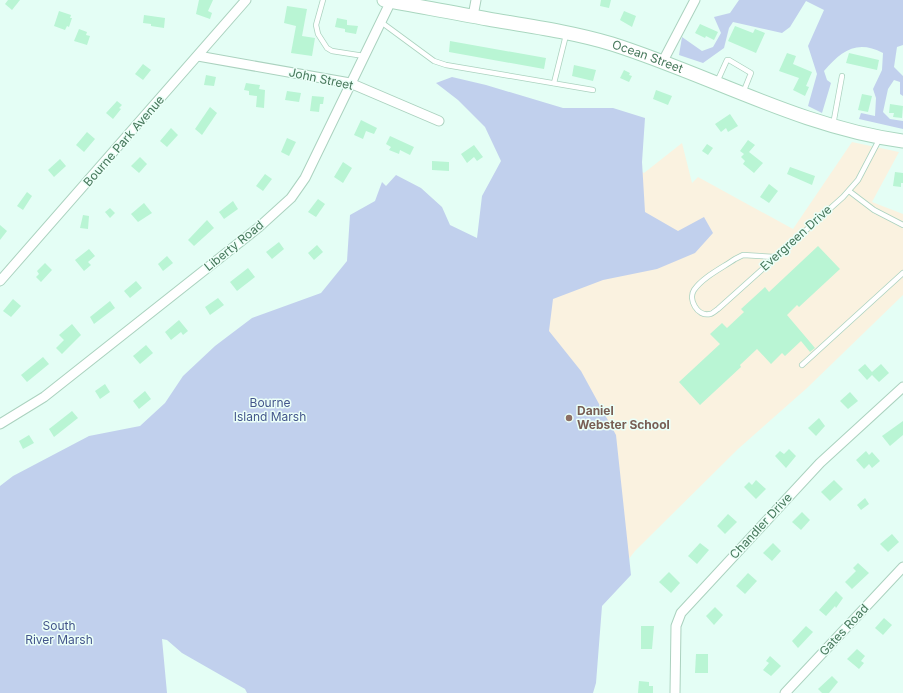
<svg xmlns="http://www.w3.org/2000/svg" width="903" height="693" font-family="Inter,sans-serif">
<rect width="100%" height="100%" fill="#e4fef5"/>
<polygon fill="#faf2e0" points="852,142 899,152 872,202 903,214 903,295 807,388 738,449 635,551 614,578 410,693 594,145 644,173 682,143 692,183 698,177 793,229"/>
<g fill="#c1d0ed">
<path d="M739,0H903V45L897,47L894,67L903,76V96L900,94V82L894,80L888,89L883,112L890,119L903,121V129L859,119L861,113L875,116L876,98L873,89L882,70L883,53C857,39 841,51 824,71L827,80L831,83L822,113L808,106L817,74L808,46L824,10L806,1L790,27L782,33L733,22L729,28L724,48L703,63L679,55L682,37L702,51L713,47L721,33L714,17L730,13Z"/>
<polygon points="452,77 486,85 563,108 613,108 645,118 642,162 645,212 678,231 704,217 713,233 695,253 657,269 603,280 553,299 549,331 581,371 616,435 631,575 602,606 596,683 593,693 247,693 245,689 182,653 167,640 162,639 167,693 0,693 0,486 13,476 89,436 140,426 165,403 183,376 215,346 252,318 321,293 347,261 350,215 375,201 382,182 386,186 396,175 421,188 442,207 450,225 477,238 482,196 501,161 485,127 458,100 436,83"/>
</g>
<g fill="#b9f5d4">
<polygon points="8,0 20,0 12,10 5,4"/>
<polygon points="199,0 213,0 208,11 212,13 210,19 196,14"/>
<polygon points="601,0 611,0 609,8 600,6"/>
<polygon points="287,6 307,9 302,36 315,38 312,56 291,53 296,26 284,23"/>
<polygon points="59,11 71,15 70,18 72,18 69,27 67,26 65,30 54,26"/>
<polygon points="624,11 636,16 632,27 620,20"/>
<polygon points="144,15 165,18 164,28 151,26 151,24 143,23"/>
<polygon points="337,18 347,20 347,25 358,26 356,34 345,32 345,29 335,27"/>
<polygon points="700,24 718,32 714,40 706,36 705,38 695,33"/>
<polygon points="735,26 753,33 755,29 765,33 756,53 728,41"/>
<polygon points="79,29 87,32 86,35 90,36 87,45 74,41"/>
<polygon points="450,41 546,58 544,69 449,52"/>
<polygon points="787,53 796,56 793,64 812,72 806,86 809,87 805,96 793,90 799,78 779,71"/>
<polygon points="849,53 879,60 877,70 846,63"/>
<polygon points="143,64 151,70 143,80 135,74"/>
<polygon points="574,65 596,70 593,81 572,76"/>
<polygon points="624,70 630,73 629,75 632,76 629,82 620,78"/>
<polygon points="206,75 216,77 214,86 204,85"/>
<polygon points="246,83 260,85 259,89 265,90 264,108 256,107 257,96 249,95 249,91 244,90"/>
<polygon points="656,90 672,96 668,105 653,99"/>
<polygon points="287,91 301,93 299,102 285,100"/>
<polygon points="862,94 872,96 868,112 858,110"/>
<polygon points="312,96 324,97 323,104 320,104 319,112 310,111"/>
<polygon points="117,101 122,105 119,108 121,109 113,119 106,113"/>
<polygon points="890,104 903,106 902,118 893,117 894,113 889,113"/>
<polygon points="210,107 217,113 202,135 195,129"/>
<polygon points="730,114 738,126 728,132 726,128 721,132 715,124"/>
<polygon points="361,120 377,128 374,134 366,131 363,139 354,135"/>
<polygon points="171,128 178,135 167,147 160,141"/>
<polygon points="87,132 95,139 84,152 76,145"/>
<polygon points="390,136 414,147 410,155 400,150 399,154 389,150 391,147 386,144"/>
<polygon points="287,138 296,142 289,156 281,152"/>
<polygon points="748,140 755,145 749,152 763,163 754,173 743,164 745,161 741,157 744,154 740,151"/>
<polygon points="707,144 713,148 708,155 702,151"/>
<polygon points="474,145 483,157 477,161 474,157 467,163 461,154"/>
<polygon points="140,157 147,164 139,173 131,166"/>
<polygon points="60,159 66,166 54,177 48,170"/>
<polygon points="432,161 449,162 449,171 432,170"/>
<polygon points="343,162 352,168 343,183 334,177"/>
<polygon points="790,167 815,176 812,185 787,174"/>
<polygon points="895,172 903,173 903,183 901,183 901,187 893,186"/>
<polygon points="265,174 272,179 263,191 256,186"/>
<polygon points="769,184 778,191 769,203 760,197"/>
<polygon points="27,192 32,196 23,210 17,206"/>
<polygon points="318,199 325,204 316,217 308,212"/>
<polygon points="233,201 238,209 224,219 219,212"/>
<polygon points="144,203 152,213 138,222 131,214"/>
<polygon points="110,208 115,213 110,218 105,212"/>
<polygon points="83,215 89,216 88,229 80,228"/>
<polygon points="207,220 214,228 194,246 188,240"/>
<polygon points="0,225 7,231 0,240"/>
<polygon points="279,242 284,249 272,259 266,252"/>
<polygon points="317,245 323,252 314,260 308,253"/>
<polygon points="818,246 840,269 799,307 797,305 787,315 815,348 810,352 801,341 785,356 782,353 771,364 757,349 740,365 741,367 700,405 679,382 720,344 710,334 722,323 727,328 744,312 741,309 765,287 769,292"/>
<polygon points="89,249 95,256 88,262 91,265 84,271 75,260"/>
<polygon points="167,256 173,263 163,271 158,264"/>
<polygon points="45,263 52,270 41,282 36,277 39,274 37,271"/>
<polygon points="248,268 255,277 237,291 230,282"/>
<polygon points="136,281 142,288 130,298 124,291"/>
<polygon points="218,298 224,305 210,315 205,307"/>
<polygon points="13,299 21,306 11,317 3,311"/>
<polygon points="110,301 115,308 94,324 90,317"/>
<polygon points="179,320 188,331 183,335 181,332 171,340 165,332"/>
<polygon points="72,324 81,335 62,354 56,348 64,340 59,335"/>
<polygon points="146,345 153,353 140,364 133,356"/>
<polygon points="43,357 49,364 27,382 21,375"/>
<polygon points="865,364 872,372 881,364 889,373 879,382 872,375 867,380 858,370"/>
<polygon points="105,384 110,392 100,399 95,391"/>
<polygon points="145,391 151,399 139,409 133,401"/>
<polygon points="850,392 858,401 848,409 840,401"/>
<polygon points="72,411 78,418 54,437 49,429"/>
<polygon points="819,418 825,426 816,436 808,428"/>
<polygon points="903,421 903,435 890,446 882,436"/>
<polygon points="29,435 34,443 23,449 19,441"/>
<polygon points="789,449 796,456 786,468 775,456 780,451 784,454"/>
<polygon points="866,451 869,455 872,452 880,461 872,468 869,464 864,469 856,460"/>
<polygon points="756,480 766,489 756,499 744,487 749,482 752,485"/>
<polygon points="834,480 843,489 830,501 821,492"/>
<polygon points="865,498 869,504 861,510 857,505"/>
<polygon points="802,512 810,520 801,530 792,522"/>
<polygon points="728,514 737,522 725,534 717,526"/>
<polygon points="892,534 899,542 888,552 880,544"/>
<polygon points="700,543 709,550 697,564 688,556"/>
<polygon points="773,543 781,551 772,561 763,553"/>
<polygon points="858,563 869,573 852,589 845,582 856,571 853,568"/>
<polygon points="669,572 680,583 671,593 659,582"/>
<polygon points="748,573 757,581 745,594 736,586"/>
<polygon points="836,591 843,598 836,608 835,606 826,616 819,610"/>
<polygon points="715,607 723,615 714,625 706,616"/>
<polygon points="884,618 892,625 883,635 875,628"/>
<polygon points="641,626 654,626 652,649 641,649"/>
<polygon points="806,626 813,632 798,648 792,641"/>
<polygon points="857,649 865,656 861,661 864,663 859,669 847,659"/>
<polygon points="696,654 708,654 708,673 695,673"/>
<polygon points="770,656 781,666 771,676 763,670 769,663 766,661"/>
<polygon points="832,676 838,682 829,693 822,693 818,689"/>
<polygon points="639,681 649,682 649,686 653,686 653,693 638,693"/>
</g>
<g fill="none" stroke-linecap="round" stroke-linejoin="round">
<g stroke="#abd2bf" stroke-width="6">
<g id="lane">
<polyline points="323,0 316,25 318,34 327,48 332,51 364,56"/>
<polyline points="381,22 434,61 446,65 593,90"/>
<polyline points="717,82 727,60 729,60 751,73 743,93"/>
<polyline points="554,83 566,35"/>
<polyline points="833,125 842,76"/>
<polyline points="849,191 874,210 903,225"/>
<path d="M775,257L743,255L735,259C722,268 703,277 694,290C688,299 697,317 710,314C712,314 715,311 718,309L843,197L858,180L880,138"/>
<polyline points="802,365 903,273"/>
</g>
</g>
<g stroke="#abd2bf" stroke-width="11">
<g id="street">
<polyline points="473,16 476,0"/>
<polyline points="198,56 350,83 439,121"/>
<polyline points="663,61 695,0"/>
<polyline points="0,281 246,0"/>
<polyline points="0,424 44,397 259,227 291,198 305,178 391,1"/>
<polyline points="675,693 676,626 681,613 820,463 903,387"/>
<polyline points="785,693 903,567"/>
</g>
</g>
<g stroke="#a9d6bf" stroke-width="15">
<g id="secondary">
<path id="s1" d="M384,0C418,6 453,13 488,19C529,26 572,32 612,44C710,75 800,127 903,141"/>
</g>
</g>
<use href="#lane" stroke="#fff" stroke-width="4.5"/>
<use href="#street" stroke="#fff" stroke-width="9"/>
<use href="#secondary" stroke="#fff" stroke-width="13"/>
</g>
<circle fill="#8d6e63" stroke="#ebfff8" stroke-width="1.5" cx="569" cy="418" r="4"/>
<g text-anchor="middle" stroke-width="3" stroke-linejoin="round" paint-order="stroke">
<g font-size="12" fill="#47785b" stroke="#ebfff8">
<text dy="4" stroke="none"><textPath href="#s1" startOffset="270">Ocean Street</textPath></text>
<text transform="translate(321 79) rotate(12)" y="4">John Street</text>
<text transform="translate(124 141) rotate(-49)" y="4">Bourne Park Avenue</text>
<text transform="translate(796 238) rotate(-42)" y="4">Evergreen Drive</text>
<text transform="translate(234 246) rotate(-39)" y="4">Liberty Road</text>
<text transform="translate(761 526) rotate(-47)" y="4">Chandler Drive</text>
<text transform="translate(844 630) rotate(-47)" y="4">Gates Road</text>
</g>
<g font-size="12" fill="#43558b" stroke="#ebfff8">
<text x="270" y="407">Bourne<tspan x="270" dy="14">Island Marsh</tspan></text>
<text x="59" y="630">South<tspan x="59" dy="14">River Marsh</tspan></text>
</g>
<g font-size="12" font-weight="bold" fill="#785e54" stroke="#ebfff8" text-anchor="start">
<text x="577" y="415">Daniel<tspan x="577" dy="14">Webster School</tspan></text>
</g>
</g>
</svg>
